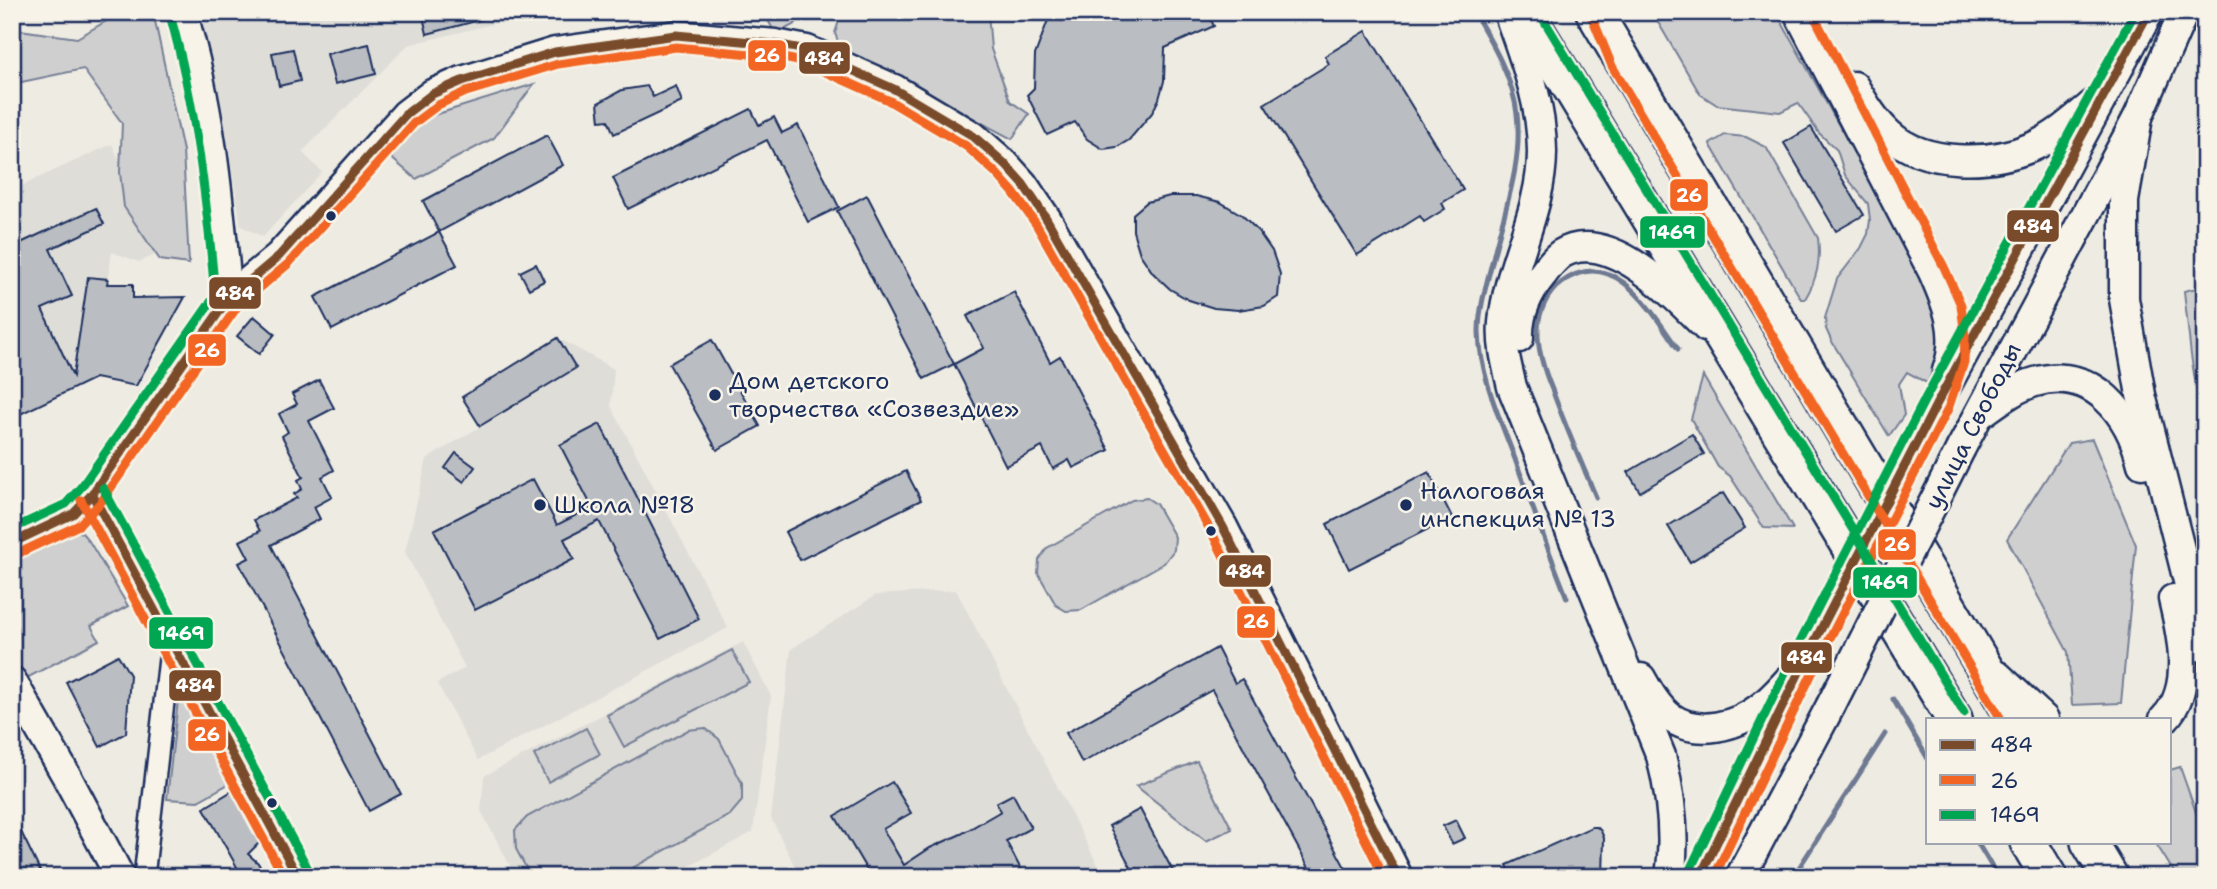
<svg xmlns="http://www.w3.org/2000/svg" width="2217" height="889" font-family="'Shantell Sans',sans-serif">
<rect width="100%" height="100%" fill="#eeebe2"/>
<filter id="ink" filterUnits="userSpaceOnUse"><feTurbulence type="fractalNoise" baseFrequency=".0143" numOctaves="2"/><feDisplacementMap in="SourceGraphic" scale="14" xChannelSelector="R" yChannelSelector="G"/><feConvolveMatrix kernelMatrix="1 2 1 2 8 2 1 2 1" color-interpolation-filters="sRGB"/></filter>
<g filter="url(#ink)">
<g fill="#deddd8">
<polygon points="197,12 541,12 408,45 302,152 322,172 263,237 241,226 223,112 216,79"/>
<polygon points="112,144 162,252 139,262 112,252 93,379 12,418 12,190"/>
<polygon points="558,338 614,369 611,406 728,628 478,760 437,683 465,668 405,552 427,459 576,368"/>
<polygon points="956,590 1104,877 800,877 771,818 791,649 876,595"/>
<polygon points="743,642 771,696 753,832 669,877 516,877 481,811 484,776"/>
</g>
<g fill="#cfcfcf" stroke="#757f96" stroke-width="2">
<polygon points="122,12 153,12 183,151 189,264 160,260 124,207 120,172 122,123 83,69 12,84 12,29 77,38"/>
<polygon points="763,12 805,12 795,24 776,34"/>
<polygon points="842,12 988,12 991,49 1010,101 1029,114 1012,139 840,48 835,33"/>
<polygon points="1652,12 1776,12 1928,286 1944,345 1927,383 1907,372 1899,384 1904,415 1889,436 1831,340 1826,329 1825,318 1837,279 1861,248 1868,234 1870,220 1868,204 1845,175 1837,150 1819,133 1798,103 1780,112 1717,105 1700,94"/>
<polygon points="534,84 494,138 416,179 390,157 428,117"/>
<path d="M1725,135L1746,137L1766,147L1818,238C1821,261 1817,279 1805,299H1801L1710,144Z"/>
<polygon points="2205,286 2205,443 2191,355 2184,291"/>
<polygon points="1703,376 1793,529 1764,528 1730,476 1718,467 1691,419"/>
<polygon points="2092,439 2136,545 2121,703 2072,705 2068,652 2007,539 2069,443"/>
<polygon points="1147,498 1156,504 1175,537 1174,550 1164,563 1081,610 1066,611 1056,605 1038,573 1039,560 1047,548 1132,500"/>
<polygon points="75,531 82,533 89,541 128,606 91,626 99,640 25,679 12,654 12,558 66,532"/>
<polygon points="732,650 749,682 624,747 607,715"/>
<polygon points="179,691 230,783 198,801 167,799"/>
<polygon points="586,728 600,754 548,782 534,755"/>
<polygon points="705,728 719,739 742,783 742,801 730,815 616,877 531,877 516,849 515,830 527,817 688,730"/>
<polygon points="1197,761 1232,829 1206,841 1136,786"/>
<polygon points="2180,767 2205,838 2205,877 2177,877 2155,842 2170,842 2170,770"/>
</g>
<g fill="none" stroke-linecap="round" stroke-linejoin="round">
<g stroke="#6e7992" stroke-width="5">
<path d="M1474,12C1492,43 1513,78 1517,114C1523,161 1505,209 1494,254C1488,280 1479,306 1479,332C1480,376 1500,419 1515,459C1532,506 1549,552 1567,598"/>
<path d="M1596,497C1581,462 1566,428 1553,392C1545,373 1537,351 1538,330C1538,313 1547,293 1561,283C1613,243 1652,312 1678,349"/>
<polyline points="1893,699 1928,759"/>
<polyline points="1977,842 1998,877"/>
<polyline points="1793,877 1885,734"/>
</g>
</g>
<g fill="#babdc2" stroke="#1b2f5e" stroke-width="2">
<polygon points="422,12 491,12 491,17 427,34"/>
<polygon points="1051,12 1207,12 1214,26 1165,48 1164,81 1159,99 1152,113 1129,140 1117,147 1103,149 1087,139 1075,122 1047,135 1027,95 1034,88 1035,55"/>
<polygon points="1366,31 1463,190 1442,203 1445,209 1424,222 1420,216 1357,255 1264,104 1329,64 1325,56"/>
<polygon points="369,44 376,74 335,84 327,54"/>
<polygon points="293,49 300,81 279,86 272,53"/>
<polygon points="647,86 653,97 676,86 682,102 614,134 608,120 600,121 598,103 622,90"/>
<polygon points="751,109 759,125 774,117 782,133 798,125 839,207 808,222 767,140 628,209 613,178"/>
<polygon points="1811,127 1864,215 1836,231 1784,143"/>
<polygon points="547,135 563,165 439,232 423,201"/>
<polygon points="867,195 954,364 924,379 837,211"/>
<polygon points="1170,196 1196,196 1220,202 1242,215 1258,231 1272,251 1280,274 1278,297 1264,306 1238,310 1214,308 1189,300 1170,289 1153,273 1140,254 1133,231 1133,214 1147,202"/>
<polygon points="96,208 104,224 50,249 72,296 42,309 73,376 88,277 108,279 107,284 133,284 133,298 185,297 136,386 95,378 12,418 12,247"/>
<polygon points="439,232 457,265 332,330 315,297"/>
<polygon points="536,264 544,281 529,289 520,272"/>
<polygon points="1014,292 1050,362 1060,356 1109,450 1073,468 1069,460 1053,469 1042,447 1006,466 954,364 984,348 967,316"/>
<polygon points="254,316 275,334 259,354 237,336"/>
<polygon points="558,338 576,368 480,426 462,397"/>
<polygon points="712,340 760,426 717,450 669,364"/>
<polygon points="319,380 334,408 309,421 334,470 322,477 332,497 314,507 320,519 271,545 401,794 369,811 239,563 249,558 240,541 260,531 254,520 297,498 294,494 302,489 298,480 303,477 282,436 288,432 279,414 297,404 292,394"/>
<polygon points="600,424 699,619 660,639 599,521 564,539 574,559 475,610 434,530 533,479 557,525 592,507 560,445"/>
<polygon points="1692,434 1704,454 1640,492 1628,472"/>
<polygon points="456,453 475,467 464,482 445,468"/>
<polygon points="906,471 921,500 800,560 785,532"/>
<polygon points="1429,472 1452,517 1349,569 1327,524"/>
<polygon points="1723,493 1745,528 1690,562 1668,526"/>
<polygon points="1217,648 1235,683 1242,679 1346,869 1331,877 1314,877 1212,690 1082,763 1066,733"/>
<polygon points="118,655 130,675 126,733 100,747 66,682"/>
<polygon points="892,782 911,813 883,829 904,865 930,848 961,834 1001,811 996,803 1013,794 1031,828 1006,841 1025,877 871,877 835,816"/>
<polygon points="232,791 260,842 248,854 258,863 266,877 219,877 237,867 204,808"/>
<polygon points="1140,809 1176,877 1136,877 1109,826"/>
<polygon points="12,813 43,877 12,877"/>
<polygon points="1456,820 1465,838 1452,844 1443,826"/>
<polygon points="1592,827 1597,827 1601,831 1604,838 1603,877 1512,877 1507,865"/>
</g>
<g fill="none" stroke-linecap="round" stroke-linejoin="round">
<g stroke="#1b2f5e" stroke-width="24">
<polyline id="street" points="144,877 171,641"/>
</g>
<g stroke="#1b2f5e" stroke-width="33">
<g id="secondary">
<path d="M182,12C211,106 219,202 228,299"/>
<path d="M1508,12C1524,57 1542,103 1542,152C1542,212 1508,265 1503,323C1501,345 1507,366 1512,387L1661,756C1671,795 1676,836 1670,877"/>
<path d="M1798,12L1933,272C1948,306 1960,334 1947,371"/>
<path d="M1854,86C1864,103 1874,120 1889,134C1924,166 1990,165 2032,147C2055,137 2074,120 2093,104"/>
<polyline points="2138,117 2124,201 2124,299 2141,395 2205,648"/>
<path d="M1519,338C1518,314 1528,292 1543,274C1548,267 1554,259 1561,254C1608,225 1676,296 1706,327"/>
<polyline points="1936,405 2149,12"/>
<path d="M1979,415C1996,403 2014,388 2035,382C2094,365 2130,415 2142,464"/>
<polyline points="1961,448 2138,117 2184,12"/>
<polyline points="92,494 298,877"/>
<polyline points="12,543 73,514 92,494 228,299 279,256 406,114 432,94 462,81 555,52 676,35 775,44 807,50 894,89 973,136 1005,164 1023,184 1046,218 1223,527 1398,877"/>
<polyline points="1998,676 2044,719"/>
<path d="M1641,678C1649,692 1657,707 1670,717C1698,737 1737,726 1761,707C1777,695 1790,678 1803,664"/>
<polyline points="12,681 66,775 120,877"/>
<path d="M2164,719C2194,689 2182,636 2173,599"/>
<polyline points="1700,877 1793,686"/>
<polyline points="1740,877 1830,707"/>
</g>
</g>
<g stroke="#1b2f5e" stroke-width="40">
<g id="highway">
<polyline points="1525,12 1954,719"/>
<polyline points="1594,12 2015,719"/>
<polyline points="2028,842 2049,877"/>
<polyline points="2089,842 2110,877"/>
</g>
</g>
<use href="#street" stroke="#f7f3e8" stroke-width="19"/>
<use href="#secondary" stroke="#f7f3e8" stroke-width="28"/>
<use href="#highway" stroke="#f7f3e8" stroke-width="35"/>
<g stroke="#1b2f5e" stroke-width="33" stroke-linecap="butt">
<g id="secondary-bridge">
<polyline points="1803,664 1936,405"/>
<polyline points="1830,707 1961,448"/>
</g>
</g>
<use href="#secondary-bridge" stroke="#f7f3e8" stroke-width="28"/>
<g stroke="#f7f3e8" stroke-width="14">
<g id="bus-1">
<polyline points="92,494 298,877"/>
<polyline points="12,543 73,514 92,494 228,299 279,256 406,114 432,94 462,81 555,52 676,35 775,44 807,50 894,89 973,136 1005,164 1023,184 1046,218 1223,527 1398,877"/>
<polyline points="1700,877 1803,664 1936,405 2149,12"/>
</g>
</g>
<g stroke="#f7f3e8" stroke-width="14">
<g id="bus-2">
<polyline points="1592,17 1612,66 2001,719"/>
<polyline points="81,500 284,877"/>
<polyline points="17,554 79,525 101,502 237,307 288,264 414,123 438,105 466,92 558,64 676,47 773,56 803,62 888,100 966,146 996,173 1013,192 1036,224 1212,533 1384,877"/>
<polyline points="1714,877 1814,669 1948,409 1964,362 1965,336 1961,305 1944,267 1812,12"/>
</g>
</g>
<g stroke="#f7f3e8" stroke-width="14">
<g id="bus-3">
<polyline points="1539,12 1964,713"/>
<polyline points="103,488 309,871"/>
<path d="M12,529L66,504L82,486L215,296C207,201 196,107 170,15"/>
<polyline points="1689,872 1792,658 1925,399 2135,12"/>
</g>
</g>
<use href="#bus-1" stroke="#7a4b2a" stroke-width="9"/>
<use href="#bus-2" stroke="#f26522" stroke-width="9"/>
<use href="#bus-3" stroke="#00a651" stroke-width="9"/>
</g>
</g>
<g fill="#1b2f5e" stroke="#f7f3e8" stroke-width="2.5">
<circle cx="331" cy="216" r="6"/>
<circle cx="715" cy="395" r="7"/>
<circle cx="540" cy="505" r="7"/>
<circle cx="1406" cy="505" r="7"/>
<circle cx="1211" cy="531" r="6"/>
<circle cx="272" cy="803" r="6"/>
</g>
<g text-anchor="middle" stroke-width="5" stroke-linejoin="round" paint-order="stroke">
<g font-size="24" fill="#1b2f5e" stroke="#f7f3e8" text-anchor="start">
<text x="729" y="389">Дом детского<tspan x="729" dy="28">творчества «Созвездие»</tspan></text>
<text x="1420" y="499">Налоговая<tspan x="1420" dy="28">инспекция № 13</tspan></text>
<text x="554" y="513">Школа №18</text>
</g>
<g font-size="24" fill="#1b2f5e" stroke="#f7f3e8">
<text transform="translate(1973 426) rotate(-63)" y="8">улица Свободы</text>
</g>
</g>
<g stroke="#f7f3e8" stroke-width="2.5">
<rect x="747" y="39" width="40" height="33" rx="7" fill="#f26522"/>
<rect x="798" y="41" width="53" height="34" rx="7" fill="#7a4b2a"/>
<rect x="1669" y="178" width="40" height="34" rx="7" fill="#f26522"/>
<rect x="2006" y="209" width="54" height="34" rx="7" fill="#7a4b2a"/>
<rect x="1639" y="215" width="67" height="34" rx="7" fill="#00a651"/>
<rect x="208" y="276" width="54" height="34" rx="7" fill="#7a4b2a"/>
<rect x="187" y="333" width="40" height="34" rx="7" fill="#f26522"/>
<rect x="1877" y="528" width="40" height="33" rx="7" fill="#f26522"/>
<rect x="1218" y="554" width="54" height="34" rx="7" fill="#7a4b2a"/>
<rect x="1852" y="566" width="66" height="33" rx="7" fill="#00a651"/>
<rect x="1236" y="605" width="40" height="34" rx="7" fill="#f26522"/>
<rect x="148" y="616" width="66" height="34" rx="7" fill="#00a651"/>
<rect x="1780" y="641" width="53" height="33" rx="7" fill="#7a4b2a"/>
<rect x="168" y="669" width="54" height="33" rx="7" fill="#7a4b2a"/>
<rect x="187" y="718" width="40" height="34" rx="7" fill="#f26522"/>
</g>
<g font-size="19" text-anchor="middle" font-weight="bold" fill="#fff">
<text x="767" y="62">26</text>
<text x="824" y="65">484</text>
<text x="1689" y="202">26</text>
<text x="2033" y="233">484</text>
<text x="1672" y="239">1469</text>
<text x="235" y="300">484</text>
<text x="207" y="357">26</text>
<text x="1897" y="551">26</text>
<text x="1245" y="578">484</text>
<text x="1885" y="589">1469</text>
<text x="1256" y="628">26</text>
<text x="181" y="640">1469</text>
<text x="1806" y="664">484</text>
<text x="195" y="692">484</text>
<text x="207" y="741">26</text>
</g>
<rect width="2217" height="889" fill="none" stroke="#f7f3e8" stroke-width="42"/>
<rect x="21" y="21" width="2175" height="847" fill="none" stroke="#1b2f5e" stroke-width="2.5" filter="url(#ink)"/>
<rect x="1926" y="718" width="245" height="126" fill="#f7f3e8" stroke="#9fa5b1" stroke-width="2"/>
<rect x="1940" y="740" width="35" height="10" fill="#7a4b2a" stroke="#9fa5b1" stroke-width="2"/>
<text x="1990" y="752" font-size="21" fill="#1b2f5e">484</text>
<rect x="1940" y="775" width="35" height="10" fill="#f26522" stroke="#9fa5b1" stroke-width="2"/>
<text x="1990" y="788" font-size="21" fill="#1b2f5e">26</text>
<rect x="1940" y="810" width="35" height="10" fill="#00a651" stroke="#9fa5b1" stroke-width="2"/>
<text x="1990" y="822" font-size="21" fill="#1b2f5e">1469</text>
</svg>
